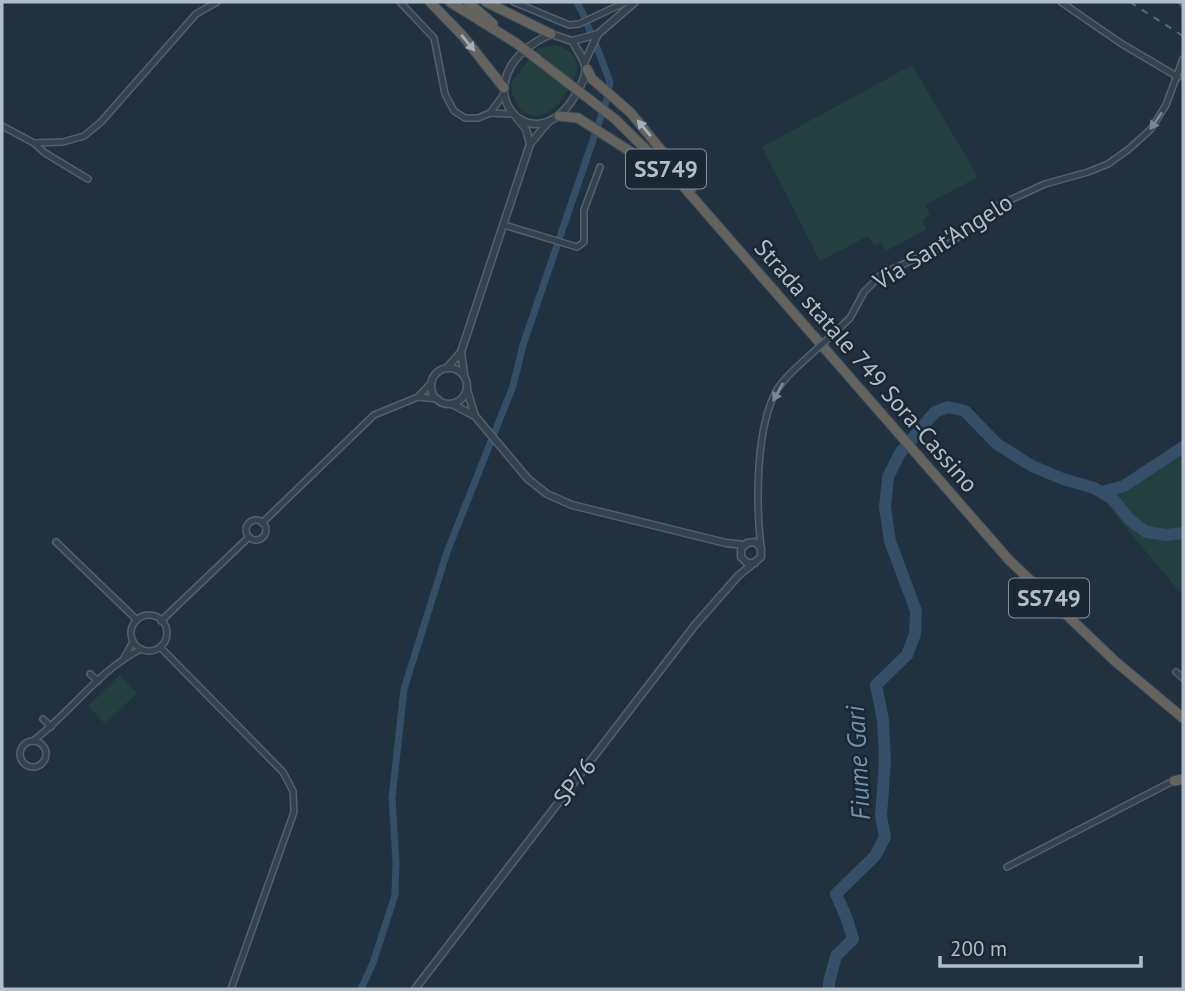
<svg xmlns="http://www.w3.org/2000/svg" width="1185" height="991" font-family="'PT Sans',sans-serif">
<rect width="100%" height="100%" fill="#22313f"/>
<g fill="#243f3f">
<path d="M557,45C583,55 582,70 567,91C563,97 559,104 554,108C531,128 511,106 511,83L538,48Z"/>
<polygon points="912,65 978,177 925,205 930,215 922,220 927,229 886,251 881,242 874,246 868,236 820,261 762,147"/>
<polygon points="1183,451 1183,596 1099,495 1145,477"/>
<polygon points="120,675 137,693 105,724 88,706"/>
</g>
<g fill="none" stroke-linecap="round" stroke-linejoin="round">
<g stroke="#344f67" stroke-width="7">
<polyline points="577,2 585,18"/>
<polyline points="587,24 591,33"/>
<polyline points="361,989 373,963 395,895 396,862 392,798 404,689 447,552 513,386 523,345 607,99 610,82 596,45"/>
</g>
<g stroke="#344f67" stroke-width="12">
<polyline points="1102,492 1124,486 1183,447"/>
<polyline points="829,989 829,982 836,956 853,939 847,919 836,894 875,856 885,837 881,816 885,761 883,720 876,685 907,655 915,634 916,611 890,541 885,507 888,477 900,453 935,412 948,407 965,411 997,444 1032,466 1063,479 1094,488 1113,499 1129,519 1146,532 1166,535 1183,533"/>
</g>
<g stroke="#54606c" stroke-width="8">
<g id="minor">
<polyline points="400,2 434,38 445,94 454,111 465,118 478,118 490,113 511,114"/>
<polyline points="514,2 569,25 579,24 626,2"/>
<polyline points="1061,2 1122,44 1178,77"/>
<polyline points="1182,2 1183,3"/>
<polyline points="490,113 504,94"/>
<polyline points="2,126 34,143 63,142 84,136 101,122 196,14 217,2"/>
<polyline points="34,143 45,153 88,179"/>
<polyline points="504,225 577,247 584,242 584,210 600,167"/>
<polyline points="831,336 850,318 864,292 882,274 950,243 999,205 1045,184 1088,172 1108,164 1129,149 1151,129 1166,105 1183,59"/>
<polyline points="418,397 432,382"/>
<circle cx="256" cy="530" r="10"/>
<polyline points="262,523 374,415 418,397 438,399"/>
<polyline points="56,542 137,620"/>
<path d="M761,548C756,505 755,426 778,388C786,376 797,367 808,357"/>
<circle cx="149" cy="633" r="18"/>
<polyline points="161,621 249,537"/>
<polyline points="160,647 283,772 293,791 294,812 231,989"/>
<polyline points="124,658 133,642"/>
<polyline points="1176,672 1183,678"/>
<polyline points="90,674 98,681"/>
<polyline points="43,719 51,727"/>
<circle cx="33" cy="754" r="13"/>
<path d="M33,741C70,713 99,670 141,649"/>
<polyline points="1007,867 1175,780"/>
</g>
</g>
<g stroke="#54606c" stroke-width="9">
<g id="tertiary">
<path d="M551,34L572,41C587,65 591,69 576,94C531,172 454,78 551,34Z"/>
<polyline points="572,41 598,34 635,2"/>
<polyline points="585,61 598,34"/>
<polyline points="517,118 526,129 530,144"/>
<polyline points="461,352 464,374"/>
<polyline points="447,368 461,352 530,144 549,121"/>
<circle cx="449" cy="386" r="18"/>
<polyline points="467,390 475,416 528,479 547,494 572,505 726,543 745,545"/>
<polyline points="452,404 473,415"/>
<polyline points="415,989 695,625 738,576 761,557 761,548 755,542 747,543 741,549 741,557 747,563 755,563"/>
</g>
</g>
<g stroke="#414d59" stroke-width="11">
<g id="trunk">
<polyline points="430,2 463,36 504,88"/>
<polyline points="450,2 516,43"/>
<polyline points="468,2 493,24"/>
<polyline points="486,2 551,34"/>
<polyline points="587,69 592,79 631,113 692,188"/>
<polyline points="559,116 578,118 645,161 670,180"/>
<polyline points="615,119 682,185 1009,560 1116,662 1183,718"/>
<polyline points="1174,781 1183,779"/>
</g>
</g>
<use href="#minor" stroke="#36434e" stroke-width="5"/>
<use href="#tertiary" stroke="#36434e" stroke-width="6"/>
<use href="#trunk" stroke="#646360" stroke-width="9"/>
<polyline stroke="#586776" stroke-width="2" stroke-dasharray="7 7" stroke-linecap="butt" points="1130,2 1183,36"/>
<g stroke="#54606c" stroke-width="8" stroke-linecap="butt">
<polyline id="minor-bridge" points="808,357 831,336"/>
</g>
<g stroke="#414d59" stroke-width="11" stroke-linecap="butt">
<polyline id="trunk-bridge" points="516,43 615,119"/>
</g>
<use href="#minor-bridge" stroke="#36434e" stroke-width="5"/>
<use href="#trunk-bridge" stroke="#646360" stroke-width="9"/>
</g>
<defs><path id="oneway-solid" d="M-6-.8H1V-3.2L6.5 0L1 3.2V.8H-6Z" transform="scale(1.75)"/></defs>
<g fill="#a6b0ba">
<use href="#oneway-solid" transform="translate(468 43) rotate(50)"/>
<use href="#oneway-solid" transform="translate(644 128) rotate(-130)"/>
</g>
<g fill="#7a8692">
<use href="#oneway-solid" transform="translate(1156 121) rotate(125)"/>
<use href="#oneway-solid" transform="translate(778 392) rotate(119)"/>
</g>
<g text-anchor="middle" stroke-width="5" stroke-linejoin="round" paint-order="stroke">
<g fill="#1b2833" stroke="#85909d" stroke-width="2">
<rect x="626" y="149.5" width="80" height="39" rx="5"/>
<rect x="1009" y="578.5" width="80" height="39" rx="5"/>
</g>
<g font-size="23" font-weight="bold" fill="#b2bdca">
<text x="666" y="177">SS749</text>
<text x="1049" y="606">SS749</text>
</g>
<g font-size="24" fill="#b2bdca" stroke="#1b2833">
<text transform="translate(943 242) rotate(-32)" y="8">Via Sant'Angelo</text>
<text transform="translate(866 366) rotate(49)" y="8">Strada statale 749 Sora-Cassino</text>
<text transform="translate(575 782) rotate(-52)" y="8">SP76</text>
</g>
<g font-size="26" font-style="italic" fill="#7092af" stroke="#1b2833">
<text transform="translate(858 763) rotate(-93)" y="9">Fiume Gari</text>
</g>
</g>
<rect width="1185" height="991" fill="none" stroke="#b2bdca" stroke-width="7"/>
<path d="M940 956v10h201v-10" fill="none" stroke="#b2bdca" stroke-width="3.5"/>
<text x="950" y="956" font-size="21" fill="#b2bdca" stroke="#1b2833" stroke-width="5" paint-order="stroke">200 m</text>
</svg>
